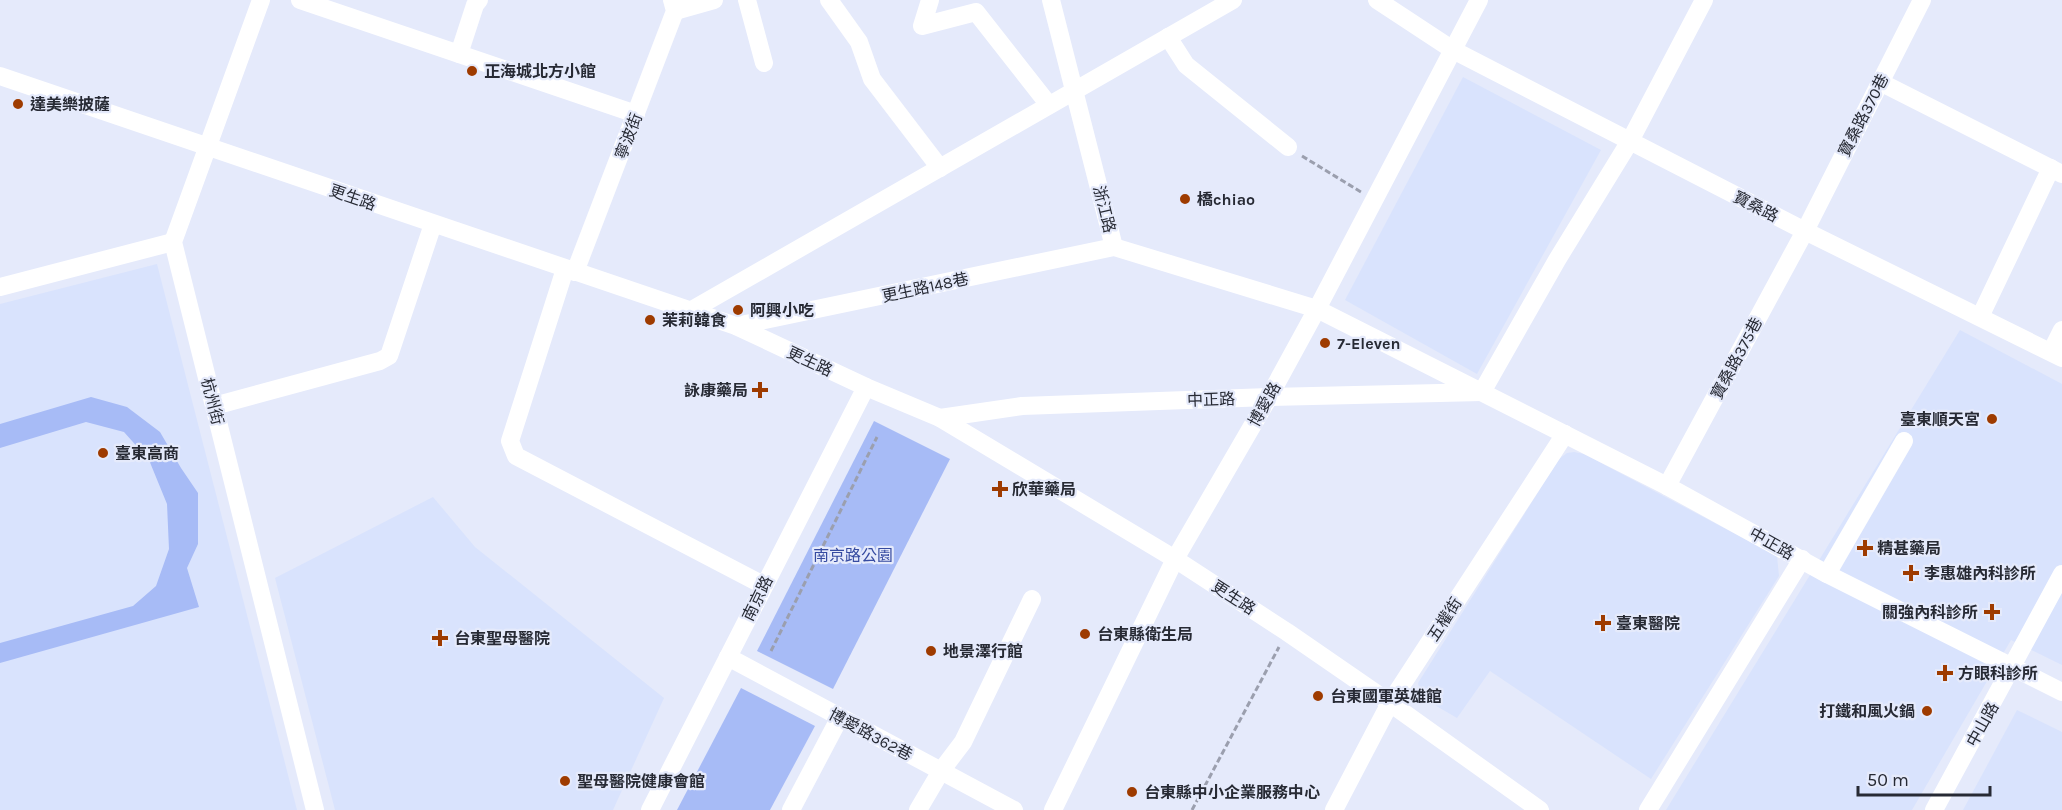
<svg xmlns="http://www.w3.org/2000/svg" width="2062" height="810" font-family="Karla,'Noto Sans TC',sans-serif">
<rect width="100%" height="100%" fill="#e5eafb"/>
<g fill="#d9e3fd">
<polygon points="1463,77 1601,150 1477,374 1345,300"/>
<polygon points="157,264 297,810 0,810 0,304"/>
<polygon points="1960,330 2062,384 2062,665 2011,640 1912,810 1666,810"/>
<polygon points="1574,452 1584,454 1777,556 1779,576 1651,779 1490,671 1457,718 1421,697 1418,683 1559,459 1567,453"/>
<polygon points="433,497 475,547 664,698 613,810 335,810 275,578"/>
<polygon points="2017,710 2062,732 2062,810 1963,810"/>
</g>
<g fill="#a7bbf6">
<polygon points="91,397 127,407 160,432 181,468 198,493 198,544 187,568 199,607 0,663 0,643 133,606 156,586 169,549 167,504 149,460 124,432 86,422 0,448 0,424"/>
<polygon points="874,421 950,459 833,689 757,651"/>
<polygon points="741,688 815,726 770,810 677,810"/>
</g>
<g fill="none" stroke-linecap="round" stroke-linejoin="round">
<g stroke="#9b9fae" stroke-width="3" stroke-dasharray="6 3" stroke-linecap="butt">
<polyline points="1302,156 1361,192"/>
<polyline points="771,651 877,437"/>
<polyline points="1192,810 1279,647"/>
</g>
<g stroke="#fff" stroke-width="18">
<polyline points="261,0 173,242 315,810"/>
<polyline points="300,0 636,114"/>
<polyline points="747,0 764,63"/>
<polyline points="829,0 859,42 872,79 940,168"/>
<polyline points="930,0 922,26 976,12 1049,105"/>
<polyline points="1051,0 1114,247"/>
<polyline points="1377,0 1453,50 1805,231 2062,358"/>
<polyline points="675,11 714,0"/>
<polyline points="1168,37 1186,65 1288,147"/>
<polyline points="459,54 475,5 479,0"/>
<polyline points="0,76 736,326 866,387 940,418 1175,559 1287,632 1390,703 1540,810"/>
<polyline points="1880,82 2062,174"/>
<polyline points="565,269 510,441 516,456 763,585"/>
<polyline points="575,272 675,11 672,0"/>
<polyline points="0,287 173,242"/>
<polyline points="690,311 1233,0"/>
<polyline points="1980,317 2051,168"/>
<polyline points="736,326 1114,247 1317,309 1667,486 1827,574 2062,692"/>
<polyline points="2051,352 2062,330"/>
<polyline points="214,406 380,361 389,356 433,224"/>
<polyline points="940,418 1022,406 1269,397 1482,392 1557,260 1630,141 1704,0"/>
<polyline points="1667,486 1805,231 1922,0"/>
<polyline points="1827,574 1904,441"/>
<polyline points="728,657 1014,810"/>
<polyline points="650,810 866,387"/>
<polyline points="791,810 840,717"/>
<polyline points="918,810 941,771 963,742 1032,599"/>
<polyline points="1053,810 1175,559 1269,397 1317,309 1479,0"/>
<polyline points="1334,810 1390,703 1565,434"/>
<polyline points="1648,810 1802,559"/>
<polyline points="1934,810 2062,574"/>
</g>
</g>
<g fill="#9e3b00" stroke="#e5eafb" stroke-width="2">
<circle cx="472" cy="71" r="6"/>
<circle cx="18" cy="104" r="6"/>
<circle cx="1185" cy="199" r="6"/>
<circle cx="738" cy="310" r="6"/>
<circle cx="650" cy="320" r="6"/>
<circle cx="1325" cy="343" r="6"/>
<path d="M757 381h6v6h6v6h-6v6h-6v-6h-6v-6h6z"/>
<circle cx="1992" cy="419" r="6"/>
<circle cx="103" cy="453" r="6"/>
<path d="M997 480h6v6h6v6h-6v6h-6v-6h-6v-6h6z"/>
<path d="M1862 539h6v6h6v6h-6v6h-6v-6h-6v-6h6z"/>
<path d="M1908 564h6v6h6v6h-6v6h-6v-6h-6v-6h6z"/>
<path d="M1989 603h6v6h6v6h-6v6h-6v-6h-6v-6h6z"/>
<path d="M1600 614h6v6h6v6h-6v6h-6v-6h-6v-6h6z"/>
<circle cx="1085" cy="634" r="6"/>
<path d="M437 629h6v6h6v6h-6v6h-6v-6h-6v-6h6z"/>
<circle cx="931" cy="651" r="6"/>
<path d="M1942 664h6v6h6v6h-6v6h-6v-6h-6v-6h6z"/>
<circle cx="1318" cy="696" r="6"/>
<circle cx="1927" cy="711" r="6"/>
<circle cx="565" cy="781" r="6"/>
<circle cx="1132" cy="792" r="6"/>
</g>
<g text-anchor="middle" stroke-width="4.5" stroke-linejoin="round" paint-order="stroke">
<g font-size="16" font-weight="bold" fill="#272a34" stroke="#e5eafb" text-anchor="start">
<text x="484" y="77">正海城北方小館</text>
<text x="30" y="110">達美樂披薩</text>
<text x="1197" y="205">橋chiao</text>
<text x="750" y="316">阿興小吃</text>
<text x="662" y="326">茉莉韓食</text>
<text x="1337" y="349">7-Eleven</text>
<text x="748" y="396" text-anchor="end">詠康藥局</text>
<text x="1980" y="425" text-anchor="end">臺東順天宮</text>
<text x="115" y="459">臺東高商</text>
<text x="1012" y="495">欣華藥局</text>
<text x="1877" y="554">精甚藥局</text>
<text x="1924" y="579">李惠雄內科診所</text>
<text x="1978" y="618" text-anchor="end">關強內科診所</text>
<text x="1616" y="629">臺東醫院</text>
<text x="1097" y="640">台東縣衛生局</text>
<text x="454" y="644">台東聖母醫院</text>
<text x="943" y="657">地景澤行館</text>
<text x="1958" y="679">方眼科診所</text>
<text x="1330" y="702">台東國軍英雄館</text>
<text x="1915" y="717" text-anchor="end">打鐵和風火鍋</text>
<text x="577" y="787">聖母醫院健康會館</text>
<text x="1144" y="798">台東縣中小企業服務中心</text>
</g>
<g font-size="16" fill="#272a34" stroke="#e5eafb">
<text transform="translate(1863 115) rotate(-63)" y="6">寶桑路370巷</text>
<text transform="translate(628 136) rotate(-69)" y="6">寧波街</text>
<text transform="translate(353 197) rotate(19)" y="6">更生路</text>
<text transform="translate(1756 206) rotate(27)" y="6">寶桑路</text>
<text transform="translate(1105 209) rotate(76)" y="6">浙江路</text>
<text transform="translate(925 287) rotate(-12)" y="6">更生路148巷</text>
<text transform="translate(1736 358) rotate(-62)" y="6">寶桑路375巷</text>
<text transform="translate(810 361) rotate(25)" y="6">更生路</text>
<text transform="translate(1211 399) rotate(-2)" y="6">中正路</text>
<text transform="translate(213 401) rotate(76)" y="6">杭州街</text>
<text transform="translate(1264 404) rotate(-61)" y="6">博愛路</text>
<text transform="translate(1772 543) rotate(29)" y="6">中正路</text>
<text transform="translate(1234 597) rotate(33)" y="6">更生路</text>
<text transform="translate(757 598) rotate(-64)" y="6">南京路</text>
<text transform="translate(1444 619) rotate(-57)" y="6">五權街</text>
<text transform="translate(1982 724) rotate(-61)" y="6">中山路</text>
<text transform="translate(871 734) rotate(28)" y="6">博愛路362巷</text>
</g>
<g font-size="16" fill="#364ba1" stroke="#e5eafb">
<text x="853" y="561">南京路公園</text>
</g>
</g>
<path d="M1858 786v9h132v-9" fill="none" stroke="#272a34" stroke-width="3"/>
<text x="1867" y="786" font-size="18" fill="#272a34" stroke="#e5eafb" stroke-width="4.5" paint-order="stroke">50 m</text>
</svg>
